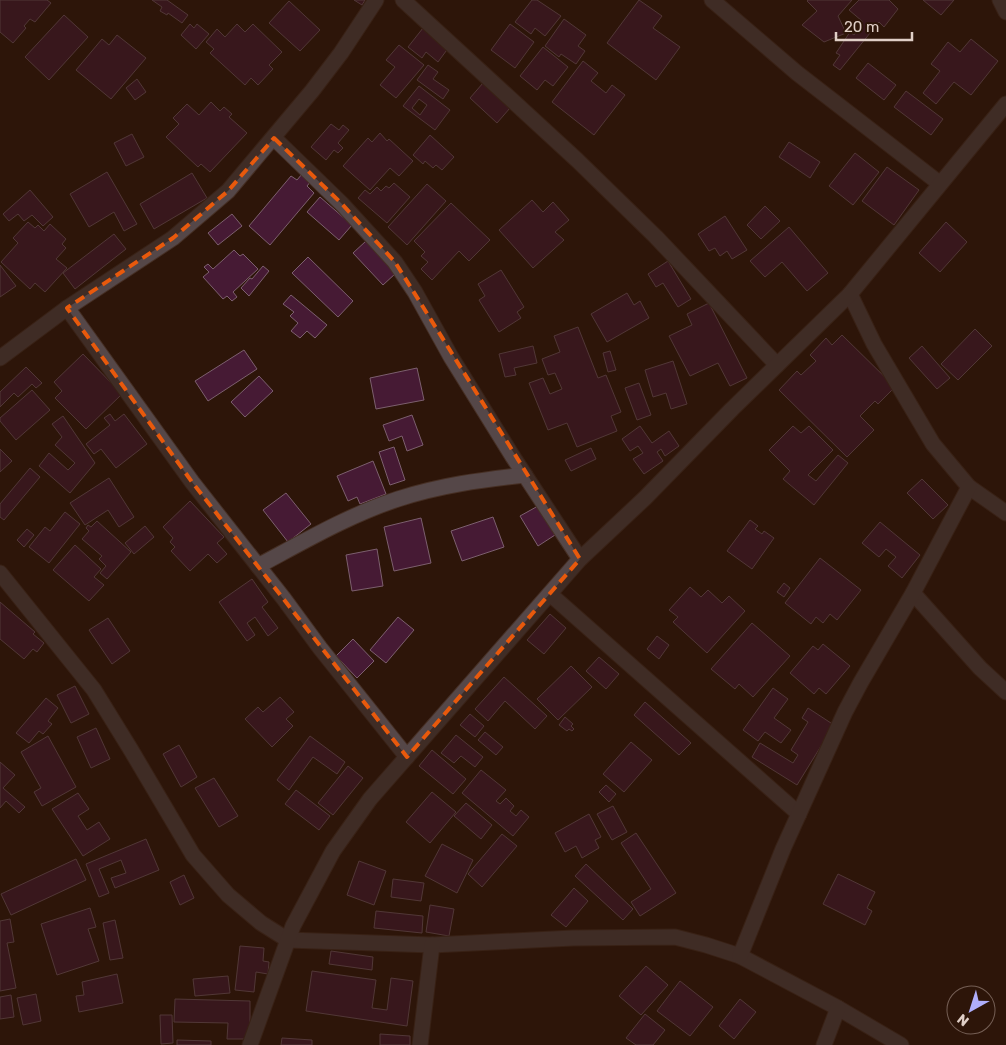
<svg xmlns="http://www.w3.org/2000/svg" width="1006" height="1045" font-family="Rubik,sans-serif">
<rect width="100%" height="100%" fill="#2d1509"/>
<g fill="#461a34" stroke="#7c5f6e" fill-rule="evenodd">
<polygon points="0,0 47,0 51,3 35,22 30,19 24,26 26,28 13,43 0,32"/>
<polygon points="152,0 167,0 188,15 182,23 168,13 167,15 160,11 162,7"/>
<polygon points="354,0 365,0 362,5"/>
<polygon points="532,0 537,0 561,16 545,36 535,28 531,34 515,22"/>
<polygon points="639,0 662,16 653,28 680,47 656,80 607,43"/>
<polygon points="808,0 852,0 838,16 846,33 824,42 802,25 817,11 807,1"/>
<polygon points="859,0 889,0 898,9 884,27 879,22 840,70 833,65 840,55 836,53 850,32 854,35 862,25 862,21 849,10"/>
<polygon points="923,0 954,0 941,15"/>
<polygon points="289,1 320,30 300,51 269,23"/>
<polygon points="64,15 88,37 49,80 25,57"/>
<polygon points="564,19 586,35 578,46 585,51 576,64 561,54 559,57 545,46"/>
<polygon points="190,24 194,28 197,24 209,34 196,49 181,35"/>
<polygon points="237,24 245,32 253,24 282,52 269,65 273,69 258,85 251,78 245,85 210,53 214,49 206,42 217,29 225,37"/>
<polygon points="510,24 534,42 515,68 491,50"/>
<polygon points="423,28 449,47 438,62 426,52 422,58 408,47"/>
<polygon points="117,35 146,58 111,99 76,70 102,39 109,45"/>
<polygon points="971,39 998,61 971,95 954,82 936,104 923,93 940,71 931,64 948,42 960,52"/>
<polygon points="399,45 424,65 396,98 380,85 395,67 386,60"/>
<polygon points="543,47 568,67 553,86 545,80 537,90 520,76"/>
<polygon points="583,61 598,73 591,81 606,93 612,85 625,95 594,135 552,102"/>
<polygon points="868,63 896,85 884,100 856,78"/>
<polygon points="428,65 438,72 433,79 449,90 443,99 417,80"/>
<polygon points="137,79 146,92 135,100 126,88"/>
<polygon points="483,83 510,108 497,123 470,98"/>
<path d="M419,86L450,110L435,130L403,106ZM419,99L427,105L420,115L412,108Z"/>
<polygon points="906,91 943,119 931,135 894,107"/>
<polygon points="211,102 220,111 224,107 232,114 229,117 247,133 210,172 201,164 198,167 166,137 179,124 173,118 187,104 199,115"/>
<polygon points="331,124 339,130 343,125 349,130 338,143 343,148 338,153 334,150 326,160 311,147"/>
<polygon points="380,133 387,141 389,139 413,161 399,176 390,168 370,190 343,166 368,138 372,142"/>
<polygon points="132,134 144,157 126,166 114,143"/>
<polygon points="430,135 454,157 442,170 436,165 433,168 425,161 423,164 413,155"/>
<polygon points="789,142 820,162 810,178 779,157"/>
<polygon points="855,153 879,172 853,205 829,186"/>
<polygon points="887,167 919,190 894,225 862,201"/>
<polygon points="107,172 137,224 124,231 114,212 89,227 70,194"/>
<polygon points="192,173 207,198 154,229 140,204"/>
<polygon points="302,174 311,181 307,186 314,193 270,245 249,226 291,176 297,180"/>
<polygon points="394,183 410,197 387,223 358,198 365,190 370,194 377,187 381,191 386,186 389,188"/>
<polygon points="427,184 446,201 407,245 388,227"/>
<polygon points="30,190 53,217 43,226 32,215 24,221 18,214 9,221 3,214"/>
<polygon points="320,197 352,225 339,240 307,212"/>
<polygon points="532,200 543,212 553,202 569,220 555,232 564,240 533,268 499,230"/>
<polygon points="451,203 490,240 469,261 459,251 432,280 421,269 428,262 421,256 425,252 414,241"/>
<polygon points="765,206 780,221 761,239 747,225"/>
<polygon points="232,214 242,226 218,245 208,233"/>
<polygon points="725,216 747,250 732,259 727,251 720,256 715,248 709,251 698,234"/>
<polygon points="28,222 35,228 38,225 44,231 50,224 66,239 62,244 66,248 56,259 67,268 45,292 35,283 30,289 1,262 18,243 13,238"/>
<polygon points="946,222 967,242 940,272 919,253"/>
<polygon points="789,227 828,273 807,291 782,262 765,277 750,261"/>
<polygon points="114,234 126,249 75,289 63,273"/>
<polygon points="366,241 396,273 383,285 353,253"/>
<polygon points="234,250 240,256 243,254 258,269 233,292 237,297 232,301 227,296 223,299 203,277 209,272 204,267 208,264 213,269"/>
<polygon points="308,257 353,301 338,317 292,273"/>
<polygon points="668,261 691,299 678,307 663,283 656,287 648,274"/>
<polygon points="0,265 16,286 0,297"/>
<polygon points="263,266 269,271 249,296 241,288 250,278 252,279"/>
<polygon points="501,270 524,307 517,312 521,318 499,332 479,300 485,296 478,284"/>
<polygon points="627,293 634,305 640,301 649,318 607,342 591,314"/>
<polygon points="291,295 327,325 315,338 307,331 300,338 291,331 298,323 290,316 294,312 283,304"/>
<polygon points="709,303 747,378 730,386 718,363 690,376 669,336 692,325 687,314"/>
<polygon points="578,327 598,378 606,375 621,412 611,416 617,431 577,447 567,423 548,430 529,383 543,378 550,394 562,389 555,373 548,375 542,359 560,352 554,336"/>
<polygon points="975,329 992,346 958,380 941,364"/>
<polygon points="842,335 895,387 878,404 875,401 860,416 874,430 847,457 779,390 797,371 801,375 816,361 810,355 826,338 832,345"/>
<polygon points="533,346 537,363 514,368 516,375 505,377 499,354"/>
<polygon points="922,346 950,378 937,389 909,358"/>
<polygon points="244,350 257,369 208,401 195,381"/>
<polygon points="610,351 616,370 608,372 603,353"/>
<polygon points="83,354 122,394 86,429 55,398 62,391 54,382"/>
<polygon points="673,361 687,404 671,409 666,393 653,397 645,370"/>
<polygon points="26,367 42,383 36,388 32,384 18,397 14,393 0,407 0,392"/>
<polygon points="417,368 424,400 376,409 370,378"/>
<polygon points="259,376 273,391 245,417 231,402"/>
<polygon points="639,383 651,415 637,420 625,388"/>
<polygon points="32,390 50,410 16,440 0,421 0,418"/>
<polygon points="110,414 115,421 124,414 147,444 116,468 101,449 94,454 86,444 110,425 104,418"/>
<polygon points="412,415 423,445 407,451 402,436 389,441 383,425"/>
<polygon points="63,416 95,463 70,493 39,466 49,453 68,470 75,463 55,445 62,437 52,424"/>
<polygon points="640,426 652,443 669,431 679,446 665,456 661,449 657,452 663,461 644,474 633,459 643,453 638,446 630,451 622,439"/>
<polygon points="793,426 801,433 809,426 833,450 808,475 816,481 838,455 848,463 814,505 783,479 790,471 769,450"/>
<polygon points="394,447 405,480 390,485 379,452"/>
<polygon points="591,448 596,459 571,471 565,460"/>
<polygon points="0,449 12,461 0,472"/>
<polygon points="373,461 386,494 360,504 357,497 348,501 337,476"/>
<polygon points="30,468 40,477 4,520 0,517 0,504"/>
<polygon points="109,478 134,517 119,527 108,510 85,525 70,503"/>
<polygon points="922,479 948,505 933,519 907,493"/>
<polygon points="286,493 311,524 288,542 263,510"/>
<polygon points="190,501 224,537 217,543 227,554 217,563 208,554 190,571 171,551 175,547 170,542 173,538 163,527"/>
<polygon points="538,506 555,535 538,546 520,516"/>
<polygon points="65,512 80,524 49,563 29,547 45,527 50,531"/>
<polygon points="493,517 504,547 462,561 451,531"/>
<polygon points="421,518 431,563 394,571 384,527"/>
<polygon points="750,520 758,526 755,529 762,534 764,531 774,538 752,569 727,551"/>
<polygon points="97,521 131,552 107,579 100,573 106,566 99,559 102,556 82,539 89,531 86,528 88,525 91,527"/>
<polygon points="880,522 920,555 902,578 888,566 896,557 886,549 879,557 862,543"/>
<polygon points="145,526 154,537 134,554 125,543"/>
<polygon points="27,529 34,535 24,547 17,540"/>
<polygon points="75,545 101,569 94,577 104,585 89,601 53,570"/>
<polygon points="377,549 383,586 352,591 346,555"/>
<polygon points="820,558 861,590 837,620 830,614 823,623 816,617 811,624 785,603"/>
<polygon points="252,579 268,602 262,607 278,628 268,636 255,617 247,623 255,635 247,641 219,602"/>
<polygon points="784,583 790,588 784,597 777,592"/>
<polygon points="690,587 701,597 708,590 722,603 729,596 745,611 707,653 673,622 678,617 669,610"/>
<polygon points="0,602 35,632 33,634 44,643 37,652 33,649 24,659 0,639"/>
<polygon points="550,614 566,628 544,654 527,640"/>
<polygon points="398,617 414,630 386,663 370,650"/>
<polygon points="108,618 130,651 112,664 89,630"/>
<polygon points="752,623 790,656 753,697 739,684 735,689 711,669"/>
<polygon points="657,636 669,645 659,659 647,649"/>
<polygon points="353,639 374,661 357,678 336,656"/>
<polygon points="823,644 850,666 826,694 819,688 814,694 790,673 813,646 818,650"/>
<polygon points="599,657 619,674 606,689 586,671"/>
<polygon points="571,666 592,687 558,720 537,699"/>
<polygon points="504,677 547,716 535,729 505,701 488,721 475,709"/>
<polygon points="75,686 89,714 71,723 57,695"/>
<polygon points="773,688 788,699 774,718 791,730 781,743 765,732 758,741 743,730"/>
<polygon points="280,697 294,712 286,719 293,726 272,747 245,719 258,707 263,712"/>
<polygon points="46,698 58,708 48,721 52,724 43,734 39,731 29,743 16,733"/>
<polygon points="645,702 691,743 679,755 634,715"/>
<polygon points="808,708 834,725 797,785 752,757 760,743 793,763 798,755 791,750 808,722 802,718"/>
<polygon points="470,714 484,726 475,737 460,725"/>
<polygon points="565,717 573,724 571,726 574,729 572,731 569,729 567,731 559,725"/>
<polygon points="96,728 110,759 91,768 77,737"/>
<polygon points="485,732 503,747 496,755 478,740"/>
<polygon points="456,735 483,757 475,767 461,756 454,763 441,753"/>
<polygon points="48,736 76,787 42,806 34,792 41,788 21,752"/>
<polygon points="310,736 345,762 337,774 313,757 289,790 277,780"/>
<polygon points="631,742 652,760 624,792 603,774"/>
<polygon points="179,745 197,777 181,787 163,754"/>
<polygon points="432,750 466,779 453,794 419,766"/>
<polygon points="0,762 15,775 3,788 25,807 19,813 6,801 0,808"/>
<polygon points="348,766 363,778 333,815 318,803"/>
<polygon points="481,770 506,790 496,801 500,804 506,798 514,806 510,811 516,816 521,810 529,817 513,836 462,793"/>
<polygon points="214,778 238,816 219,827 195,788"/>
<polygon points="606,785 616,794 609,802 599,792"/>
<polygon points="296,790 330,816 319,830 285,804"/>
<polygon points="432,792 456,812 430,843 406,822"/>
<polygon points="78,793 89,809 78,816 87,830 99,822 110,839 83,856 52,809"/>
<polygon points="466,803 492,825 481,839 454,816"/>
<polygon points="613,806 627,832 612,840 597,814"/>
<polygon points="589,814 601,837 595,840 599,848 582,858 576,846 565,852 555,833"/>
<polygon points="636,833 676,893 640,916 631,902 651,889 621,843"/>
<polygon points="502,834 517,846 482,887 468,874"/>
<polygon points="146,839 159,870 115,888 111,878 126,873 121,860 99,869 109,893 99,897 86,864"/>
<polygon points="442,844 473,860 457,893 425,876"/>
<polygon points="76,859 86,880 11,915 1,894"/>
<polygon points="359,861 386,871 374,905 347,895"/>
<polygon points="586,864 633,909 623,920 575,876"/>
<polygon points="838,874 875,892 867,908 872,911 865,925 823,904"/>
<polygon points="184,875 194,898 180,905 170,882"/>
<polygon points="393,879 424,883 421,901 391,897"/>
<polygon points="574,888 588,901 566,927 551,915"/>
<polygon points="430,905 454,909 449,936 426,932"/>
<polygon points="90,908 96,927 88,929 99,961 57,975 41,924"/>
<polygon points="376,911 423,916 422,933 374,928"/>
<polygon points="10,919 14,942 7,943 16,988 0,991 0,921"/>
<polygon points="115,920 123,958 110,960 103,923"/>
<polygon points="240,946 264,948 263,961 269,962 268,974 256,972 254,992 235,990"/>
<polygon points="331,951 373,957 372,970 329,964"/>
<polygon points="646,966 668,985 641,1015 619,996"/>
<polygon points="312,971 376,980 372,1008 387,1010 391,978 413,981 407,1026 306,1011"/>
<polygon points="117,974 123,1003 79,1012 76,996 84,995 82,982"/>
<polygon points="228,976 230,993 195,996 193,979"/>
<polygon points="680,981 713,1007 690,1036 657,1011"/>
<polygon points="36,994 41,1021 23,1025 17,998"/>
<polygon points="11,995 14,1017 0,1019 0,997"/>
<polygon points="175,999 250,1001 250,1039 227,1039 228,1023 174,1022"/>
<polygon points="740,999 756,1012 734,1039 719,1026"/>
<polygon points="645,1014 665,1030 653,1045 636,1045 626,1038"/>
<polygon points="160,1015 172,1015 173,1043 161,1044"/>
<polygon points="380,1034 410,1036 410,1045 380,1045"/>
<polygon points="282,1038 312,1040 312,1045 281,1045"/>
<polygon points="177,1040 211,1041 211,1045 177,1045"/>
</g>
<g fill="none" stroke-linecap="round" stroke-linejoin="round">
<g stroke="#462f24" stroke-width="17">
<g id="minor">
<polyline points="403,0 577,160 656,237 777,365"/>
<polyline points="712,0 797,73 939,183"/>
<polyline points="1000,0 1006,12"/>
<polyline points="274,138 342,204 395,262 415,292 451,357 513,457 580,559"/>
<polyline points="850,294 874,344 933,444 969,487 1006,513"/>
<polyline points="67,308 192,482 284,599 320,648 407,757"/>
<polyline points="0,358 67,308 173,238 228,191 312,91 341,53 376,0"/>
<path d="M258,566C303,542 349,515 398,499C441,485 481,480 525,475"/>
<polyline points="0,573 94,690 131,750 193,855 228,895 261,923 288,940 432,945 573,938 675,937 706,945 740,956 838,1008 901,1045"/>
<polyline points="913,593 980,668 1006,692"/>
<polyline points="550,594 799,814"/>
<polyline points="740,956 783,849 845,712 861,682 913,593 969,487"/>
<polyline points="250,1045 293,926 333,851 370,799 580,559 645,498 732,409 850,294 1006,104"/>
<polyline points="420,1045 432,945"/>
<polyline points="824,1045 838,1008"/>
</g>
</g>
<use href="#minor" stroke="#554748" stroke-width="15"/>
</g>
<path d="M0 0H1006V1045H0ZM274,138L342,204L395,262L580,559L407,757L192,482L67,308L173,238L228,191Z" fill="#2d1509" fill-opacity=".55" fill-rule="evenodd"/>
<path fill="none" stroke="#e8590c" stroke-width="4" stroke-dasharray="10 6" stroke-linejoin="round" d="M274,138L342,204L395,262L580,559L407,757L192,482L67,308L173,238L228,191Z"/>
<g transform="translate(971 1010) rotate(219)"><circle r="24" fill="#2d1509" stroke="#755f55"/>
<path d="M0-4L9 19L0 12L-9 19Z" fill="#afaefa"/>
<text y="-8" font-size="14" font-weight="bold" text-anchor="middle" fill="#e0cfc7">N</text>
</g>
<path d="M836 32v8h76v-8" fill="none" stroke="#e0cfc7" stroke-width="2.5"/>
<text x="844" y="32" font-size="15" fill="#e0cfc7" stroke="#2d1509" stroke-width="4" paint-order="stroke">20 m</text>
</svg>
